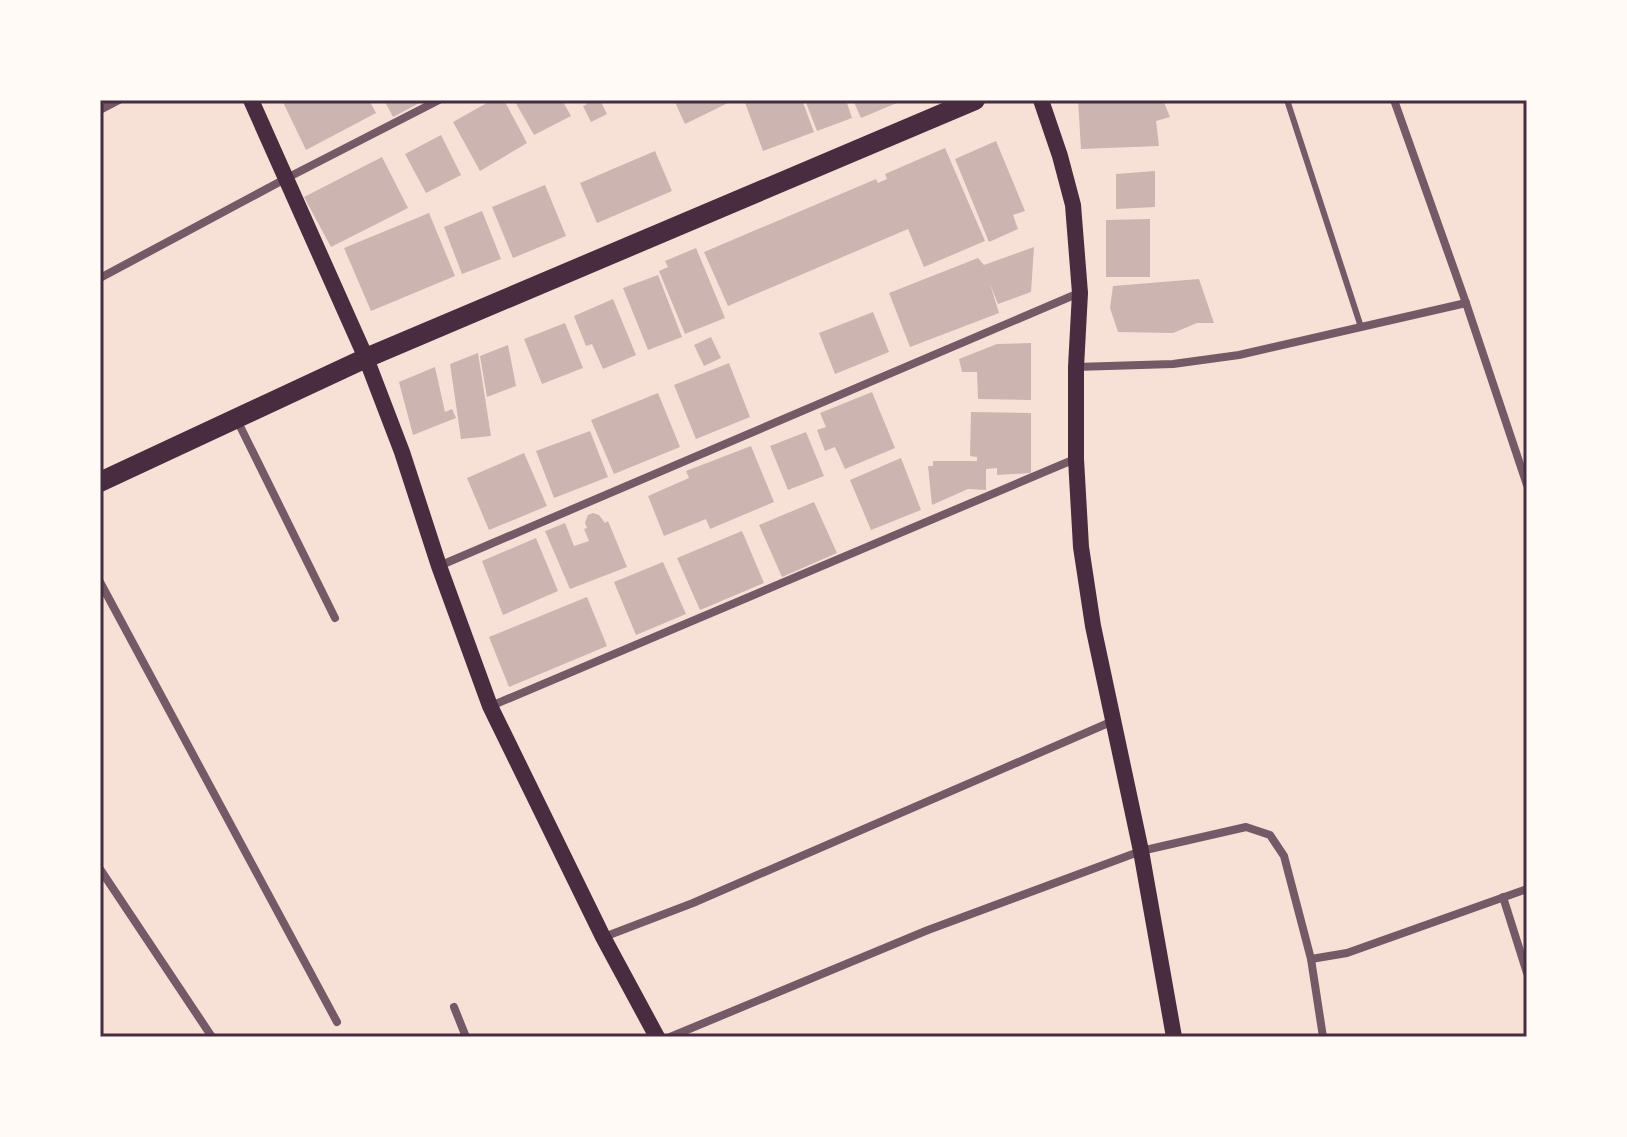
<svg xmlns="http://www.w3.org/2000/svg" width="1627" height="1137" font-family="'Source Serif 4',serif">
<rect width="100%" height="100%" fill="#f7e1d7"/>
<g fill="#ccb4b1">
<polygon points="282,100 369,100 376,113 306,150"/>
<polygon points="384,100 425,100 393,117"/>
<polygon points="492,100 504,100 527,143 480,171 453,122"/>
<polygon points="514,100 562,100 571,116 534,135"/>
<polygon points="585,100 600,100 607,114 591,122 583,106 587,104"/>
<polygon points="674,100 734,100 685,124"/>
<polygon points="744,100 802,100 814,132 763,151"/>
<polygon points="805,100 846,100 852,118 817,131"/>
<polygon points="853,100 904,100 861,118"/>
<polygon points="1078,100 1163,100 1170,117 1156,121 1159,146 1081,149"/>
<polygon points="441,135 461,175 426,193 405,154"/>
<polygon points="996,141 1025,211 1013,215 1018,229 989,242 955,159"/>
<polygon points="945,148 985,241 924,267 908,229 728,306 704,252 876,179 878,183 887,179 885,174"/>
<polygon points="655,151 672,191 597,223 580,183"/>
<polygon points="382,157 408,208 331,247 304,197"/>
<polygon points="1155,171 1155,207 1116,209 1116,174"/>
<polygon points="545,185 566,236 513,258 492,207"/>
<polygon points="482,211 501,259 462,274 444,227"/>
<polygon points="429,213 455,276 371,311 344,248"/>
<polygon points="1150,219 1150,277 1106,277 1106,220"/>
<polygon points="1034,247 1031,292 998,304 990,284 999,313 910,347 889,293 978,258 984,265"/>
<polygon points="696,248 725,318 685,334 659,271 668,267 665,261"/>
<polygon points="658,275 682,337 648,350 623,288"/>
<polygon points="1199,279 1214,323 1197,323 1173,333 1118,332 1110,308 1113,286"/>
<polygon points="613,299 636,355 603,369 592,344 586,346 574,316"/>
<polygon points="873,312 889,352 835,374 819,333"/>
<polygon points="565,323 583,368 542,384 524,339"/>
<polygon points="711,337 721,358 704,366 694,345"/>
<polygon points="1031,343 1031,400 978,399 977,372 962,372 959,359 997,344"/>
<polygon points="508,345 516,386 487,397 480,356"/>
<polygon points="478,353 491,436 461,439 450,364"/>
<polygon points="729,363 750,417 696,439 674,385"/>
<polygon points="435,367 445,412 452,409 456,418 413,435 399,382"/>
<polygon points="872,392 895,448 845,469 835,447 825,451 817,430 826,427 820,413"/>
<polygon points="658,393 680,447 614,474 591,420"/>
<polygon points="971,412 1031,413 1031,473 997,475 997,468 986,469 986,490 968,489 932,505 928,466 933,466 933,461 977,461 977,457 970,456"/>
<polygon points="590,431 608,477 554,498 536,451"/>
<polygon points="806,432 824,476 788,490 770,446"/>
<polygon points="751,446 774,502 710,529 706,519 664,536 648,496 689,478 686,471"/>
<polygon points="524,453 547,506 489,530 467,478"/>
<polygon points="901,458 921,510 871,530 850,480"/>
<polygon points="814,502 837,553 782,577 759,525"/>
<polygon points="593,513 599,515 605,523 608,521 627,567 570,589 545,531 565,523 574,546 589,541 584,529 587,528 585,523 588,515"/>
<polygon points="742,531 764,583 700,610 677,558"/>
<polygon points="536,538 558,591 503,615 482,561"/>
<polygon points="663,562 686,614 636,635 614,582"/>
<polygon points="587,597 607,646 509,687 489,637"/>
</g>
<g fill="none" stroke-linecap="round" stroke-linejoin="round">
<polyline stroke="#755966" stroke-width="6" points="1287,100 1361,327"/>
<g stroke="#755966" stroke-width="8">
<polyline points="1394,100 1466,303 1527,485"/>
<polyline points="100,110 119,100"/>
<polyline points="100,278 285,179 439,100"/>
<polyline points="1076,367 1173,364 1239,355 1466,303"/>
<polyline points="236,418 335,618"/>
<polyline points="439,566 1079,293"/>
<polyline points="100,582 337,1022"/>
<polyline points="491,706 1075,459"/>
<polyline points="100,869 212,1037"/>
<polyline points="1503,897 1527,973"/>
<polyline points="604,937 693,903 1113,721"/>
<polyline points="1311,959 1323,1037"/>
<polyline points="454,1007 466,1037"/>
<polyline points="670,1037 928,930 1141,851 1246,827 1270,835 1284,856 1311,959 1347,953 1527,889"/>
</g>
<g stroke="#4a2c40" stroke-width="16">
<polyline points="251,100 366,358 402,452 439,566 490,706 603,937 657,1037"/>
<polyline points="1041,100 1060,156 1073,205 1080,293 1076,367 1076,459 1081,547 1093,626 1141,851 1174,1037"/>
</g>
<polyline stroke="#4a2c40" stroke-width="20" points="100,482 366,358 975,100"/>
</g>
<rect width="1627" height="1137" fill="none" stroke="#fffaf5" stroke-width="204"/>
<rect x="102" y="102" width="1423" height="933" fill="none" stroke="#4a2c40" stroke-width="3"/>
</svg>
